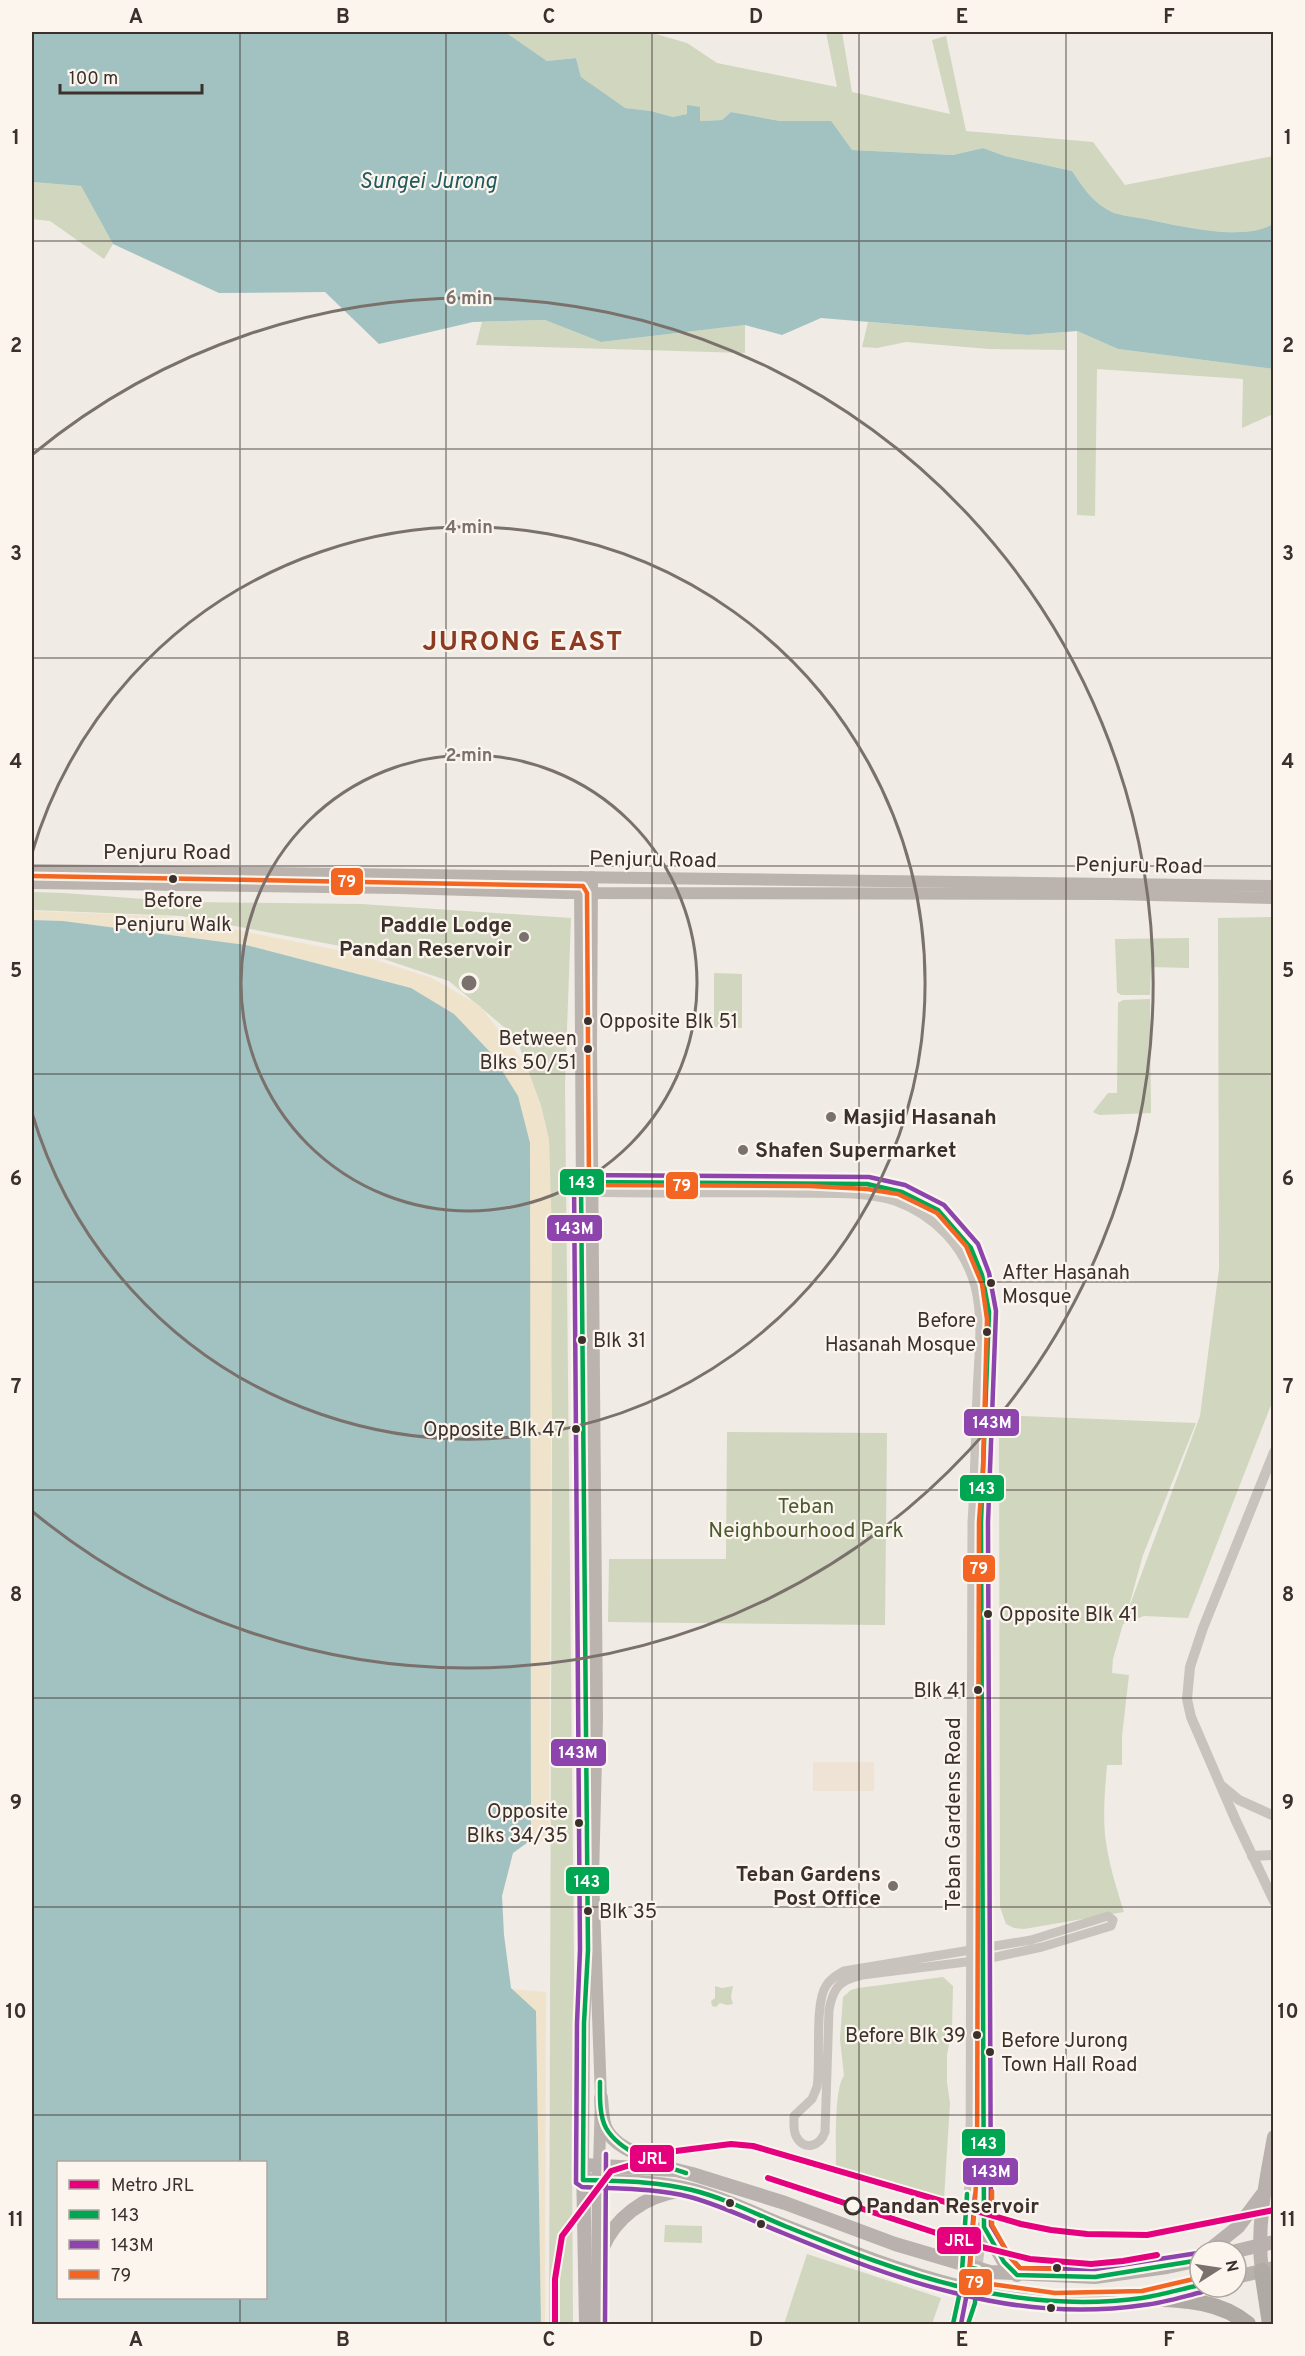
<svg xmlns="http://www.w3.org/2000/svg" width="1305" height="2356" font-family="Overpass,sans-serif">
<rect width="100%" height="100%" fill="#f0ebe5"/>
<g fill="#d1d6bf">
<path d="M505,32H649L687,43L717,63L837,87L826,32H842L852,92L950,114L932,40L946,36L966,131L1093,142L1125,185L1273,156V224C1245,242 1179,226 1146,219C1136,217 1124,216 1114,213C1095,205 1083,188 1072,171L1005,156L983,148L953,155L851,150L830,121H780L731,112L722,120L700,121V107L687,114L673,117L651,111L624,108L581,77L576,58L547,61Z"/>
<polygon points="32,182 81,186 113,244 104,259 50,221 32,219"/>
<polygon points="545,320 601,342 745,325 745,353 476,345 482,322"/>
<polygon points="868,322 1028,335 1065,332 1065,350 989,349 906,342 877,348 862,347"/>
<polygon points="1077,331 1118,349 1273,369 1273,414 1242,428 1243,379 1097,369 1095,516 1077,515"/>
<polygon points="32,892 64,893 183,902 361,904 571,918 565,1085 575,2064 572,2149 573,2324 549,2324 552,1439 549,1140 541,1106 516,1037 449,981 351,948 182,916 32,910"/>
<path d="M1273,917V1400L1188,1618L1144,1616L1123,1624L1113,1659L1112,1673L1129,1675L1122,1736V1765H1107C1105,1788 1103,1812 1105,1835C1108,1861 1116,1887 1124,1912L1024,1929L1014,1928L1006,1924L1000,1907L999,1415L1196,1423L1143,1555L1127,1613L1200,1416L1219,1269L1218,918Z"/>
<polygon points="1189,938 1189,968 1151,967 1150,995 1121,995 1117,992 1115,939"/>
<polygon points="714,973 742,974 742,1028 714,1027"/>
<polygon points="1150,999 1151,1113 1099,1115 1093,1112 1108,1093 1117,1093 1118,1003 1123,1000"/>
<polygon points="727,1432 887,1433 885,1625 608,1622 609,1559 726,1559"/>
<path d="M943,1977L953,1986L952,2027L947,2055V2082L950,2103L944,2199L836,2167C836,2149 834,2087 844,2076L840,2039L843,1997L851,1990L858,1988Z"/>
<polygon points="715,1986 722,1988 733,1986 731,1997 733,2004 727,2005 720,2003 716,2007 712,2006 711,2001 715,1998"/>
<polygon points="665,2225 702,2226 702,2243 664,2242"/>
<polygon points="807,2254 941,2298 932,2324 784,2324"/>
</g>
<g fill="#efe3cc">
<polygon points="32,911 165,916 353,953 432,978 480,1006 526,1065 541,1106 549,1140 552,1234 549,1841 531,1840 411,988 246,945 63,921 32,920"/>
<polygon points="511,1989 546,1992 545,2324 541,2324 536,2011"/>
</g>
<rect fill="#eee3d5" x="813" y="1762" width="61" height="29"/>
<g fill="#a1c2c1" fill-rule="evenodd">
<path d="M32,32H505L547,61L576,58L581,77L625,108L651,111L673,117L687,114V105L700,107V121L722,120L731,112L780,121H831L852,150L953,155L983,148L1005,156L1072,171C1083,188 1095,205 1114,213C1124,216 1136,217 1146,219C1179,226 1245,242 1273,224V369L1118,349L1077,331L1028,335L821,318L782,335L745,325L601,342L545,320L473,322L379,344L325,292L219,293L113,244L81,186L32,182Z"/>
<path d="M32,920L63,921L246,945L411,988L454,1014L491,1053L518,1096L530,1143L531,1840L513,1853L502,1896L504,1935L511,1988L536,2011L541,2324H32ZM58,2162H266V2298H58Z"/>
</g>
<g fill="none" stroke-linecap="round" stroke-linejoin="round">
<g stroke="#c9c3be" stroke-width="9">
<path d="M586,1182L867,1184L902,1192L938,1210L971,1248L982,1275L989,1312L981,1522V1811L984,2227C976,2260 979,2292 968,2324"/>
<path d="M587,1192C655,1194 723,1192 791,1193C824,1194 863,1191 895,1201C934,1215 964,1246 975,1286C984,1321 978,1360 977,1395C975,1437 975,1479 972,1522L970,2171L961,2287L953,2324"/>
<path d="M1108,1916L1113,1920L1111,1926L1042,1947L982,1960L862,1975C840,1980 833,1987 829,2010L825,2132C820,2146 804,2152 796,2136C793,2130 794,2123 794,2116L812,2099L817,2087C821,2063 814,2004 826,1986C830,1979 837,1975 844,1971L1031,1940Z"/>
</g>
<g stroke="#c9c3be" stroke-width="10">
<polyline points="1274,1452 1203,1628 1190,1667 1187,1699 1191,1717 1236,1821 1274,1901"/>
<polyline points="1222,1786 1239,1800 1274,1816"/>
<polyline points="1252,1856 1274,1855"/>
</g>
<g stroke="#bab3ae" stroke-width="12">
<polyline points="32,870 1274,886"/>
<polyline points="580,877 586,1836"/>
<polyline points="592,877 591,1044 597,1719 593,1878 601,2098 599,2166"/>
<polyline points="32,883 399,888 565,893 1112,894 1274,898"/>
<polyline points="583,2165 584,2023 588,1950"/>
</g>
<g stroke="#b8b1ad" stroke-width="14">
<path d="M601,2098C602,2107 602,2119 605,2127C615,2150 646,2156 666,2165"/>
<path d="M583,2180C619,2181 657,2181 692,2190C726,2199 753,2213 785,2226C843,2249 901,2272 961,2287C1018,2301 1085,2305 1142,2298C1162,2295 1181,2289 1200,2285"/>
<polyline points="984,2227 1004,2262 1017,2275"/>
<path d="M602,2249C615,2218 644,2196 678,2191"/>
<polyline points="1208,2251 1238,2227 1262,2195"/>
<polyline points="1236,2251 1274,2242"/>
<path d="M1262,2271C1256,2226 1266,2181 1274,2137"/>
<polyline points="1236,2277 1274,2268"/>
<polyline points="586,2324 583,2165 676,2170 692,2174 785,2203 895,2244 990,2272 1095,2277 1167,2267 1200,2260"/>
<polyline points="598,2324 599,2171"/>
</g>
<g stroke="#afaaa4" stroke-width="16">
<polyline points="1262,2271 1270,2324"/>
<path d="M1143,2298C1180,2300 1218,2299 1248,2324"/>
</g>
<g stroke="#fbf5ee" stroke-width="9">
<g id="bus-1">
<path d="M600,2082C600,2096 599,2115 606,2128C620,2153 660,2165 686,2173"/>
<path d="M1200,2260L1095,2277L1017,2275L1004,2262L984,2227L981,1522L989,1312L982,1275L971,1248L938,1210L902,1192L867,1184L581,1182L588,1950L584,2023L583,2180C619,2181 656,2181 692,2190C724,2198 754,2213 785,2226C842,2249 901,2273 961,2287C1020,2301 1083,2306 1142,2298C1162,2295 1181,2289 1200,2285"/>
<polyline points="953,2324 961,2287 967,2194"/>
<polyline points="968,2324 975,2303 977,2269 971,2268"/>
</g>
</g>
<g stroke="#fbf5ee" stroke-width="9">
<g id="bus-2">
<path d="M1198,2253L1095,2269L1020,2268L1010,2257L991,2225L988,1522L996,1311L989,1273L978,1244L944,1205L905,1185L869,1177L577,1175L574,1182L580,1950L577,2023L576,2183L582,2187C618,2189 655,2188 690,2197C723,2206 753,2221 783,2233C841,2257 899,2280 959,2294C1019,2309 1083,2314 1144,2305C1164,2303 1182,2297 1202,2292"/>
<polyline points="605,2324 606,2154"/>
<polyline points="961,2324 968,2288 975,2195"/>
</g>
</g>
<g stroke="#fbf5ee" stroke-width="9">
<g id="bus-3">
<polyline points="32,876 583,886 587,893 589,1185 809,1186 867,1189 898,1194 937,1213 966,1246 982,1284 987,1319 983,1469 979,1522 977,2171 969,2281 1055,2293 1142,2291 1198,2278"/>
<polyline points="992,2191 992,2225 1010,2257 1020,2268 1061,2269"/>
</g>
</g>
<use href="#bus-1" stroke="#00a651" stroke-width="4.5"/>
<use href="#bus-2" stroke="#8e44ad" stroke-width="4.5"/>
<use href="#bus-3" stroke="#f26522" stroke-width="4.5"/>
<g stroke="#fbf5ee" stroke-width="10">
<g id="metro-1">
<polyline points="768,2178 970,2244 1030,2259 1091,2264 1123,2261 1157,2255"/>
<polyline points="555,2324 555,2279 562,2236 611,2171 676,2151 731,2144 753,2146 1021,2224 1051,2230 1087,2234 1147,2235 1274,2210"/>
</g>
</g>
<use href="#metro-1" stroke="#e5007d" stroke-width="6"/>
</g>
<path fill="none" stroke="#3b302b" stroke-width="1.5" stroke-opacity="0.55" d="M240,32V2162M446,32V2324M652,32V2324M859,32V2324M1066,32V2324M32,241H1274M32,449H1274M32,658H1274M32,866H1274M32,1074H1274M32,1282H1274M32,1490H1274M32,1698H1274M32,1907H1274M32,2115H1274M240,2298V2324"/>
<g fill="none" stroke="#7a716c" stroke-width="3">
<circle cx="469" cy="983" r="228"/>
<path d="M32 853A456 456 0 1 1 32 1113"/>
<path d="M33 454A685 685 0 1 1 33 1512"/>
</g>
<g fill="#3b302b" stroke="#fbf5ee" stroke-width="2">
<circle cx="173" cy="879" r="5"/>
<circle cx="588" cy="1021" r="5"/>
<circle cx="588" cy="1049" r="5"/>
<circle cx="991" cy="1283" r="5"/>
<circle cx="987" cy="1332" r="5"/>
<circle cx="582" cy="1340" r="5"/>
<circle cx="576" cy="1429" r="5"/>
<circle cx="988" cy="1614" r="5"/>
<circle cx="978" cy="1690" r="5"/>
<circle cx="579" cy="1823" r="5"/>
<circle cx="588" cy="1911" r="5"/>
<circle cx="977" cy="2035" r="5"/>
<circle cx="990" cy="2052" r="5"/>
<circle cx="730" cy="2203" r="5"/>
<circle cx="761" cy="2224" r="5"/>
<circle cx="1057" cy="2268" r="5"/>
<circle cx="1051" cy="2308" r="5"/>
</g>
<g fill="#7a716c" stroke="#fbf5ee" stroke-width="2">
<circle cx="524" cy="937" r="6"/>
<circle cx="831" cy="1117" r="6"/>
<circle cx="743" cy="1150" r="6"/>
<circle cx="893" cy="1886" r="6"/>
</g>
<circle fill="#fbf5ee" stroke="#3b302b" stroke-width="3" cx="853" cy="2206" r="8"/>
<g text-anchor="middle" stroke-width="4.5" stroke-linejoin="round" paint-order="stroke">
<g font-size="20" fill="#3b302b" stroke="#fbf5ee" text-anchor="start">
<text x="173" y="907" text-anchor="middle">Before<tspan x="173" dy="24">Penjuru Walk</tspan></text>
<text x="599" y="1028">Opposite Blk 51</text>
<text x="577" y="1045" text-anchor="end">Between<tspan x="577" dy="24">Blks 50/51</tspan></text>
<text x="1002" y="1279">After Hasanah<tspan x="1002" dy="24">Mosque</tspan></text>
<text x="976" y="1327" text-anchor="end">Before<tspan x="976" dy="24">Hasanah Mosque</tspan></text>
<text x="593" y="1347">Blk 31</text>
<text x="565" y="1436" text-anchor="end">Opposite Blk 47</text>
<text x="999" y="1621">Opposite Blk 41</text>
<text x="967" y="1697" text-anchor="end">Blk 41</text>
<text x="568" y="1818" text-anchor="end">Opposite<tspan x="568" dy="24">Blks 34/35</tspan></text>
<text x="599" y="1918">Blk 35</text>
<text x="966" y="2042" text-anchor="end">Before Blk 39</text>
<text x="1001" y="2047">Before Jurong<tspan x="1001" dy="24">Town Hall Road</tspan></text>
</g>
<g font-size="21" fill="#3b302b" stroke="#fbf5ee">
<text x="167" y="859">Penjuru Road</text>
<text transform="translate(653 859) rotate(1)" y="7">Penjuru Road</text>
<text transform="translate(1139 865) rotate(1)" y="7">Penjuru Road</text>
<text transform="translate(953 1814) rotate(-90)" y="7">Teban Gardens Road</text>
</g>
<g font-size="21" font-weight="bold" fill="#3b302b" stroke="#fbf5ee" text-anchor="end">
<text x="512" y="932">Paddle Lodge<tspan x="512" dy="24">Pandan Reservoir</tspan></text>
<text x="843" y="1124" text-anchor="start">Masjid Hasanah</text>
<text x="755" y="1157" text-anchor="start">Shafen Supermarket</text>
<text x="881" y="1881">Teban Gardens<tspan x="881" dy="24">Post Office</tspan></text>
</g>
<g font-size="21" fill="#4a5a2e" stroke="#fbf5ee">
<text x="806" y="1513">Teban<tspan x="806" dy="24">Neighbourhood Park</tspan></text>
</g>
<g font-size="21" font-weight="bold" fill="#3b302b" stroke="#fbf5ee" text-anchor="start">
<text x="866" y="2213">Pandan Reservoir</text>
</g>
<g font-size="22" font-style="italic" fill="#1f5a5e" stroke="#fbf5ee">
<text x="428" y="188">Sungei Jurong</text>
</g>
<g font-size="27" font-weight="bold" letter-spacing="1.5" fill="#8c3b22" stroke="#fbf5ee">
<text x="523" y="650">JURONG EAST</text>
</g>
</g>
<circle cx="469" cy="983" r="9" fill="#7a716c" stroke="#fbf5ee" stroke-width="3"/>
<g font-size="18" text-anchor="middle" font-weight="bold" fill="#7a716c" stroke="#fbf5ee" stroke-width="4.5" stroke-linejoin="round" paint-order="stroke">
<text x="469" y="304">6 min</text>
<text x="469" y="533">4 min</text>
<text x="469" y="761">2 min</text>
</g>
<g stroke="#fbf5ee" stroke-width="2">
<rect x="330" y="867" width="34" height="29" rx="6" fill="#f26522"/>
<rect x="559" y="1168" width="46" height="28" rx="6" fill="#00a651"/>
<rect x="665" y="1171" width="34" height="29" rx="6" fill="#f26522"/>
<rect x="546" y="1214" width="57" height="28" rx="6" fill="#8e44ad"/>
<rect x="963" y="1408" width="57" height="29" rx="6" fill="#8e44ad"/>
<rect x="959" y="1474" width="46" height="28" rx="6" fill="#00a651"/>
<rect x="962" y="1554" width="34" height="29" rx="6" fill="#f26522"/>
<rect x="550" y="1738" width="57" height="29" rx="6" fill="#8e44ad"/>
<rect x="565" y="1866" width="45" height="29" rx="6" fill="#00a651"/>
<rect x="961" y="2128" width="45" height="29" rx="6" fill="#00a651"/>
<rect x="629" y="2144" width="46" height="29" rx="6" fill="#e5007d"/>
<rect x="962" y="2157" width="57" height="29" rx="6" fill="#8e44ad"/>
<rect x="936" y="2226" width="46" height="29" rx="6" fill="#e5007d"/>
<rect x="958" y="2268" width="35" height="28" rx="6" fill="#f26522"/>
</g>
<g font-size="16" text-anchor="middle" font-weight="bold" fill="#fff">
<text x="347" y="887">79</text>
<text x="582" y="1188">143</text>
<text x="682" y="1191">79</text>
<text x="574" y="1234">143M</text>
<text x="992" y="1428">143M</text>
<text x="982" y="1494">143</text>
<text x="979" y="1574">79</text>
<text x="578" y="1758">143M</text>
<text x="587" y="1887">143</text>
<text x="984" y="2149">143</text>
<text x="652" y="2164">JRL</text>
<text x="991" y="2177">143M</text>
<text x="959" y="2246">JRL</text>
<text x="975" y="2288">79</text>
</g>
<rect width="1305" height="2356" fill="none" stroke="#fbf5ee" stroke-width="66"/>
<rect x="57" y="2161" width="210" height="138" fill="#fbf5ee" stroke="#aea6a0" stroke-width="1.5"/>
<rect x="69" y="2180" width="30" height="9" fill="#e5007d" stroke="#aea6a0" stroke-width="1.5"/>
<text x="111" y="2191" font-size="18" fill="#3b302b">Metro JRL</text>
<rect x="69" y="2210" width="30" height="9" fill="#00a651" stroke="#aea6a0" stroke-width="1.5"/>
<text x="111" y="2221" font-size="18" fill="#3b302b">143</text>
<rect x="69" y="2240" width="30" height="9" fill="#8e44ad" stroke="#aea6a0" stroke-width="1.5"/>
<text x="111" y="2251" font-size="18" fill="#3b302b">143M</text>
<rect x="69" y="2270" width="30" height="9" fill="#f26522" stroke="#aea6a0" stroke-width="1.5"/>
<text x="111" y="2281" font-size="18" fill="#3b302b">79</text>
<g transform="translate(1218 2269) rotate(78)"><circle r="28" fill="#fbf5ee" stroke="#aea6a0" stroke-width="1.5"/>
<path d="M0-4.5L10 22L0 15L-10 22Z" fill="#7a716c"/>
<text y="-9" font-size="16" font-weight="bold" text-anchor="middle" fill="#3b302b">N</text>
</g>
<path d="M60 84v9h142v-9" fill="none" stroke="#3b302b" stroke-width="3"/>
<text x="69" y="84" font-size="18" fill="#3b302b" stroke="#fbf5ee" stroke-width="4.5" paint-order="stroke">100 m</text>
<rect x="33" y="33" width="1239" height="2290" fill="none" stroke="#3b302b" stroke-width="2"/>
<g font-size="20" text-anchor="middle" font-weight="bold" fill="#3b302b">
<text x="136" y="23">A</text>
<text x="343" y="23">B</text>
<text x="549" y="23">C</text>
<text x="756" y="23">D</text>
<text x="962" y="23">E</text>
<text x="1169" y="23">F</text>
<text x="16" y="144">1</text>
<text x="1288" y="144">1</text>
<text x="16" y="352">2</text>
<text x="1288" y="352">2</text>
<text x="16" y="560">3</text>
<text x="1288" y="560">3</text>
<text x="16" y="768">4</text>
<text x="1288" y="768">4</text>
<text x="16" y="977">5</text>
<text x="1288" y="977">5</text>
<text x="16" y="1185">6</text>
<text x="1288" y="1185">6</text>
<text x="16" y="1393">7</text>
<text x="1288" y="1393">7</text>
<text x="16" y="1601">8</text>
<text x="1288" y="1601">8</text>
<text x="16" y="1809">9</text>
<text x="1288" y="1809">9</text>
<text x="16" y="2018">10</text>
<text x="1288" y="2018">10</text>
<text x="16" y="2226">11</text>
<text x="1288" y="2226">11</text>
<text x="136" y="2346">A</text>
<text x="343" y="2346">B</text>
<text x="549" y="2346">C</text>
<text x="756" y="2346">D</text>
<text x="962" y="2346">E</text>
<text x="1169" y="2346">F</text>
</g>
</svg>
